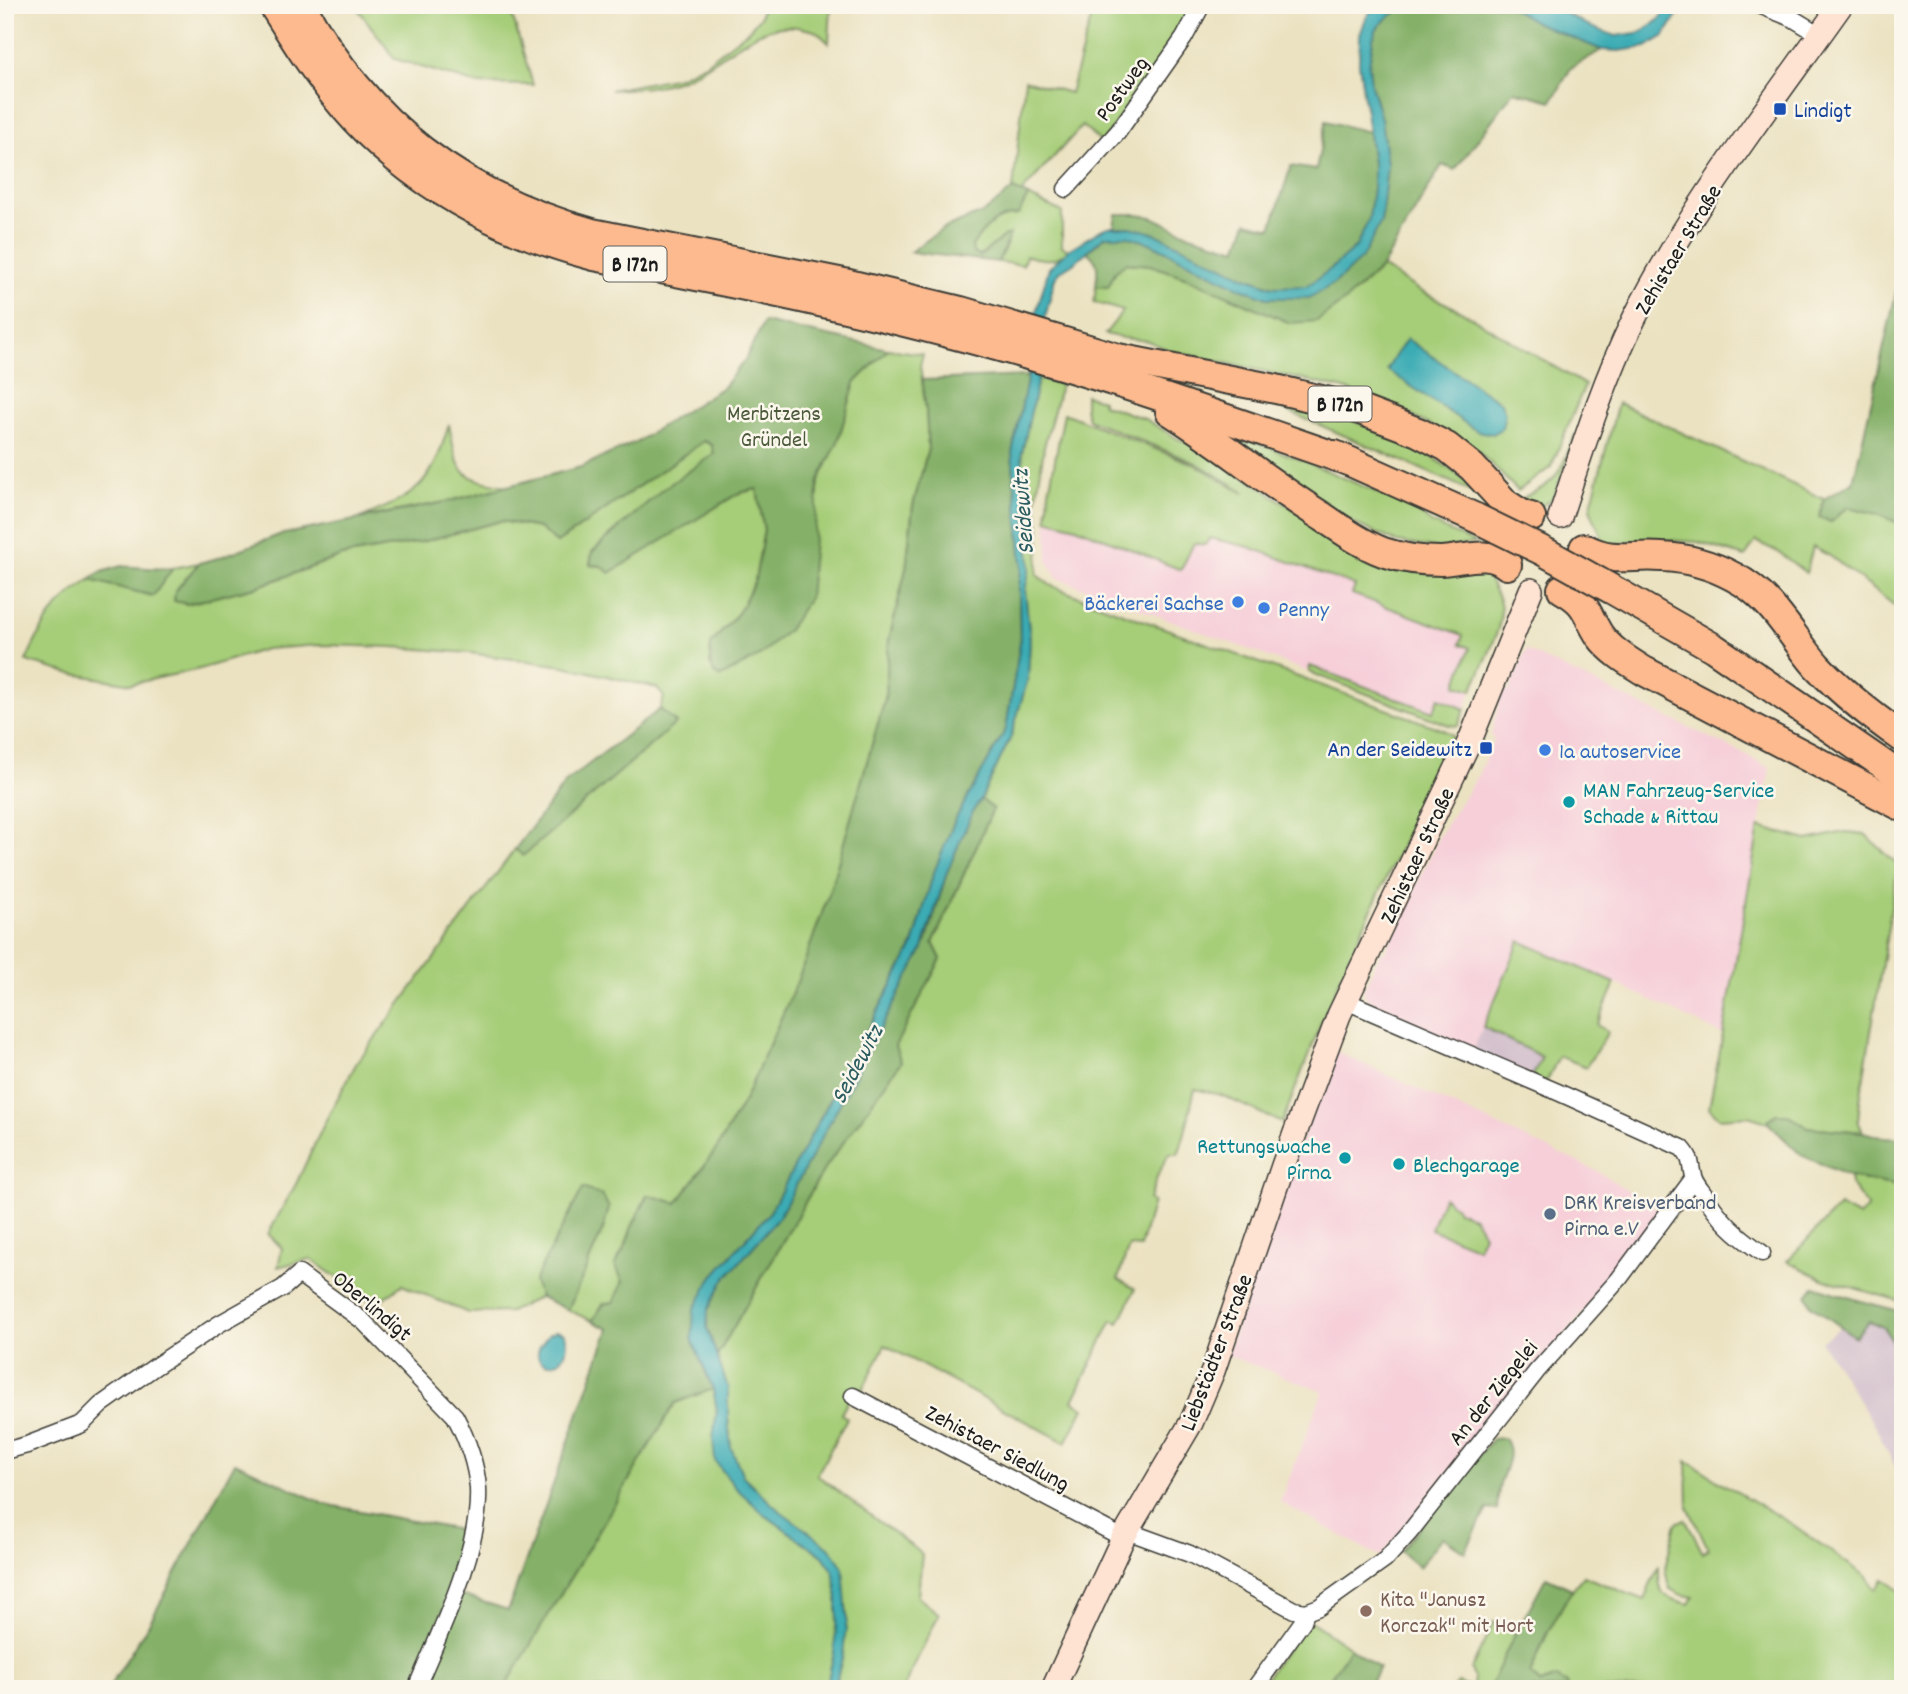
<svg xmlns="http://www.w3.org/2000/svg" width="1908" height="1694" font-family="Dekko,sans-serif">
<rect width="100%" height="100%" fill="#fbf7ec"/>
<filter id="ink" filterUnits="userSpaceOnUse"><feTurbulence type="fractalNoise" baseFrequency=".0143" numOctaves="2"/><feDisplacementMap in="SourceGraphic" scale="14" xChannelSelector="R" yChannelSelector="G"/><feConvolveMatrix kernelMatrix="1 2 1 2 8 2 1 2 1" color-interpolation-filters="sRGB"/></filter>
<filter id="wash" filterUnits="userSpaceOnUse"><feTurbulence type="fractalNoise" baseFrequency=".00686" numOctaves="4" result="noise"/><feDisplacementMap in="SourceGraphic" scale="28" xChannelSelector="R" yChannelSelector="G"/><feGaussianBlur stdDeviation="1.57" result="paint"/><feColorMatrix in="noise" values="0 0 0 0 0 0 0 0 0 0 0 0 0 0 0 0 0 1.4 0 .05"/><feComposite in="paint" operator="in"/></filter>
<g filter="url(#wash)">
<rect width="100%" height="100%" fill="#ebe2c1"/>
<g fill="#f6cfd9">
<polygon points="1047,519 1076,527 1181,570 1194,543 1209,538 1249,547 1355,586 1353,594 1463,635 1470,648 1456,684 1472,690 1465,709 1439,699 1434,712 1311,667 1309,672 1057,578 1048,562"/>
<polygon points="1526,650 1736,750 1770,768 1723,1035 1615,983 1520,941 1473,1051 1385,1013 1386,1009 1368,1000 1364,995 1364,988 1381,952 1385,952 1440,835 1478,775 1494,739 1491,735 1502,691 1509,691"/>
<polygon points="1333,1050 1597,1171 1661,1211 1615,1274 1380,1557 1280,1502 1323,1391 1226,1355"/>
</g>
<g fill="#d1bdcb">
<polygon points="1483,1027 1542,1058 1532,1077 1473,1051"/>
<polygon points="1869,1321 1883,1327 1901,1354 1903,1353 1903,1461 1895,1466 1876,1428 1821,1341 1841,1327 1855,1337"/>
</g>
<g fill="#a6cd78" stroke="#61744a" stroke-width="2">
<polygon points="355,5 509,5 533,85 477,84 395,59"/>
<path d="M763,5H831L829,43C825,40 821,35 817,32C814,31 809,29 806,29C757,15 722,65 680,80C657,88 633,89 610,90L679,77L705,64L749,30L760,17Z"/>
<polygon points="1095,5 1195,5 1186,21 1102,143 1082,126 1021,193 1013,189 1025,80 1070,93"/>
<path d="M1028,196L1062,212V246L1068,250C1054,264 1044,259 1026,256L1023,265L998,262L1007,244L1004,236L980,256L973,253L972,246C984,228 996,216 1018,215Z"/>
<polygon points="1126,263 1150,265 1185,277 1346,300 1382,267 1422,292 1459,310 1585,385 1551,467 1518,491 1473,446 1389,405 1341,388 1171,351 1148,341 1123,338 1105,334 1123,311 1094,302 1096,287 1108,287 1115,272"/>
<path d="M888,349L923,354L920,366L926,409L928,449L913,506L906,569L889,640L885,699L830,891L798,980L745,1099L717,1148L677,1203L647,1195L632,1227L625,1247L615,1264L623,1281L614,1302L603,1304L592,1321L568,1310L603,1229L534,1281L540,1297L510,1312L468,1313L402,1285L375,1304L310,1259L278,1267L282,1248L268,1234L296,1184L327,1118L356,1064L515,849L523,855L676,723L660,709L664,697L657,688L564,666L470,653L392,647L320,645L266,649L200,669L131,684L68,673L26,661C43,623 55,603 90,580L153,595L173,568L199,563L175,592L187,604L259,586L342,556L421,542L501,521L539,528L557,543L704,441L712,445L714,454L663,489L592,552L590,565L601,566L739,493L757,489L764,530L755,580L739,612L711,644L710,662L815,520L819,480L837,444L855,383Z"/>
<path d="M1038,379L1061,384L1044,447L1036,502L1040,534L1037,575L1050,585L1087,600L1444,730L1453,736L1366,921L1323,1018L1282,1123L1221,1095L1195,1089C1189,1111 1187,1133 1178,1154H1169L1159,1172L1149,1200L1153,1202L1140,1247L1129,1246L1118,1279L1135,1289L1119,1323L1112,1320L1073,1401L1084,1408L1066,1443L885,1345L860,1395L853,1392L841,1414L847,1418L817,1475L922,1554L918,1597L939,1614L903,1689H834L843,1655V1567L775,1507L743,1476L731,1448L728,1418V1388L717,1356L823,1171L901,1062L894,1046L941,959L933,943L993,809L981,799L1011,737L1028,678L1030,639L1025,591L1030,566L1022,453Z"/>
<polygon points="1246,393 1323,409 1412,443 1454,472 1474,487 1478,494"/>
<path d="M1085,395L1102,400V404L1145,419L1180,440L1185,441L1251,481L1351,546L1482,563C1486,578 1496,590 1500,603C1506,625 1481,669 1472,690L1456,685L1470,648L1460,644L1463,635L1352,594L1355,586L1249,547L1210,538L1205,545L1194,543L1181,570L1076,527L1047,519L1049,491L1064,413L1196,465L1244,493L1245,492L1196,463L1088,419L1085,408Z"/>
<polygon points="1618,403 1824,499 1820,517 1831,522 1848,507 1878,514 1903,525 1903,612 1830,556 1813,547 1806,573 1780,553 1756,541 1745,557 1698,542 1646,539 1605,545 1590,509"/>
<path d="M449,424C458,473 458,479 509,486L450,501L360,518C419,494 431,486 449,424Z"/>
<polygon points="1214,426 1307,462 1413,508 1431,523 1475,543 1442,549 1397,542 1353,523"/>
<path d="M1575,435L1576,438L1555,493L1551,500L1537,508L1516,503C1525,495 1536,492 1546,485C1562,474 1567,452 1575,435Z"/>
<polygon points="1310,666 1433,712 1439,698 1465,709 1458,726 1449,725 1309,672"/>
<polygon points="1759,827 1807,840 1845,832 1865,834 1898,865 1860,1100 1858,1121 1863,1132 1807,1127 1787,1114 1776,1114 1767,1122 1748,1116 1719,1118 1709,1108 1723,1035"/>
<polygon points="1520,941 1615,983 1597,1025 1608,1032 1586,1067 1559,1056 1546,1083 1532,1077 1542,1057 1483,1027"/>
<polygon points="1850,1177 1903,1187 1903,1302 1823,1279 1787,1261 1839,1206 1859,1217 1868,1207 1851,1185"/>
<polygon points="1443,1197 1456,1207 1457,1211 1474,1217 1484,1234 1478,1248 1431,1229"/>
<polygon points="713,1389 717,1410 713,1439 765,1515 823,1556 833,1571 837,1589 837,1614 834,1652 826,1689 504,1689 675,1402"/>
<path d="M1687,1460L1722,1483L1792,1524L1867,1577L1875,1590L1883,1579L1903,1593V1689H1568L1567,1684H1540L1530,1674C1544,1640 1559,1604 1583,1576L1644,1600L1659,1565C1659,1595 1660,1596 1689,1604L1693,1597L1679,1594L1669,1588L1665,1568L1676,1523L1685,1519L1703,1553L1708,1548L1688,1507Z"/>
<polygon points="1306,1622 1312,1622 1350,1648 1323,1689 1258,1689"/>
<polygon points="1494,1622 1516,1634 1489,1689 1453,1689 1458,1683 1466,1687 1473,1686 1474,1678 1471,1669"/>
</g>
<g fill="#84b068" stroke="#506642" stroke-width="2">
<path d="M1409,5H1507L1537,23L1602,50L1571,68L1552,101L1514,91L1455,170L1442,165L1382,267L1346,300L1317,321L1290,323L1185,277L1150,265L1126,263L1115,272L1108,287H1096C1097,271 1101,263 1087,252L1106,236H1127L1150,243L1238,287L1267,298H1309L1381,222L1387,165L1381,119L1371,85L1369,65L1373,39L1377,28L1388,17Z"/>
<polygon points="1326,121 1369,132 1373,163 1373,189 1369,219 1356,247 1331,269 1307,287 1273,287 1114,227 1116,214 1138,214 1152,217 1190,235 1237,249 1247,222 1271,228 1291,166 1316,170"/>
<path d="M1013,189L1028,196L1018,215C996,216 984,228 972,246L973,253L980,256L1004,236L1010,234L998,262L910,252L943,229L985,212Z"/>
<polygon points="1903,271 1903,525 1878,514 1848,507 1831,522 1819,517 1824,499 1853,482 1896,293"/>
<polygon points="764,322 888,349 855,383 837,444 819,480 809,598 788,630 761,655 721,677 714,673 710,662 711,644 739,612 755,580 764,530 757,489 739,493 610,573 601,566 590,565 592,552 663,489 714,454 712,445 704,441 557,543 539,528 501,521 421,542 342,556 259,586 187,604 174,601 175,591 199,563 218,558 279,535 450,501 581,467 638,441 723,387 745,360"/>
<polygon points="1028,376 1012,453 1022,564 1019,586 1020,644 1006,729 955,820 933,875 913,945 770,1212 713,1276 692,1339 713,1389 675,1403 504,1689 420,1689 458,1594 508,1610 609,1329 592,1321 604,1304 614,1302 623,1282 615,1265 625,1247 632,1227 648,1195 677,1203 717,1148 745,1099 798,980 830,891 885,699 889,640 906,569 913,506 928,449 926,410 922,380"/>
<path d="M121,566C139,567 156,570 173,568L153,596L90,580L99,573Z"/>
<polygon points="660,709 676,723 523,856 515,849 566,782"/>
<polygon points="981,799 993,809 933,943 941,959 895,1046 901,1062 823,1171 717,1356 707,1328 708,1310 723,1281 779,1217 927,940 947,872 973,811"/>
<polygon points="1776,1114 1787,1114 1807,1127 1863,1132 1881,1137 1903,1138 1903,1187 1850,1177 1801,1155 1767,1122"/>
<polygon points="583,1188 603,1196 609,1208 603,1229 568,1310 540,1297 534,1281"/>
<polygon points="1814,1286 1861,1301 1903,1312 1903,1353 1901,1354 1883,1327 1869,1321 1855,1337 1811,1305 1807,1295"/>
<path d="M1504,1438C1514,1453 1506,1466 1501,1481C1498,1490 1498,1500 1497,1510L1487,1509L1465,1552L1442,1537L1419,1567L1400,1551L1492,1439Z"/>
<polygon points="235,1462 324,1504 470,1532 465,1557 411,1689 108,1689 150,1622"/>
<polygon points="1546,1577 1572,1589 1545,1637 1530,1674 1540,1684 1557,1678 1567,1684 1568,1689 1489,1689 1509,1646"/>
<polygon points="1350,1648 1379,1668 1367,1689 1323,1689"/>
</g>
<g fill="#3aabb4" stroke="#2b6468" stroke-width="2">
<polygon points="1375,5 1409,5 1388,17 1377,28 1373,39 1369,65 1371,85 1381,119 1387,165 1381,222 1362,258 1335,283 1309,298 1267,298 1238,287 1150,243 1127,236 1105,236 1075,262 1059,272 1055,278 1044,322 1038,379 1022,453 1030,566 1025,591 1030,640 1028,678 1011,737 981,799 973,811 947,872 922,951 779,1217 723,1281 708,1310 707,1328 728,1388 728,1418 731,1448 743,1476 775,1507 829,1547 843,1567 847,1618 843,1655 834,1689 826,1689 834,1652 837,1614 837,1589 833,1571 823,1556 765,1515 735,1487 715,1461 713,1439 717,1410 713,1389 692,1339 694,1310 713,1276 770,1212 913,946 933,875 955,820 1006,729 1020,644 1019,586 1022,564 1012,453 1028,376 1034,319 1049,268 1068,250 1101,230 1107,227 1130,227 1154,233 1243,276 1273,287 1307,286 1331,269 1356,247 1369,219 1373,189 1373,162 1359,63 1360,35 1366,18"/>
<polygon points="1507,5 1550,5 1591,27 1616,36 1642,32 1661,18 1666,5 1684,5 1664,36 1646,47 1619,51 1602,50 1537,23"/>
<polygon points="1407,339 1501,403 1505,414 1502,428 1493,434 1477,431 1387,370 1395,356"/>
<path d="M557,1331L565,1334C576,1370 530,1372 539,1348C542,1343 546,1338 549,1334Z"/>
</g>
</g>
<g filter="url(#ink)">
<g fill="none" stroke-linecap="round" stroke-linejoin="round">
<g stroke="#3b3a35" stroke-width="19">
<g id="minor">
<polyline points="1759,5 1792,18 1820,35"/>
<polyline points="1066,189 1118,132 1184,38 1202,5"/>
<path d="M1346,1001L1560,1093L1682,1148C1694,1161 1689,1166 1694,1179C1696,1184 1700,1189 1703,1193C1722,1222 1734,1233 1762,1253"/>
<polyline points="853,1396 1123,1538"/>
<path d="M5,1451L27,1445L82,1424L101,1405L156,1366L219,1324L283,1288L299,1274L363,1321L455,1416C466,1437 476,1464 478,1488C481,1550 440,1631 416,1689"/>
<polyline points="1127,1531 1190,1554 1294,1610 1306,1612 1319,1607 1385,1560 1409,1533 1537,1371 1619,1279 1693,1179"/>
<polyline points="1254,1689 1303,1621 1306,1612"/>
</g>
</g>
<g stroke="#3b3a35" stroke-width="26">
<g id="secondary">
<path d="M1560,517C1582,450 1603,382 1634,319C1690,207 1769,107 1841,5"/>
<polyline points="1053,1689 1123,1538 1191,1423 1213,1371 1284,1163 1339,1015 1471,738 1531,590"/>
</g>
</g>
<g stroke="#3b3a35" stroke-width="32">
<g id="trunk">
<path d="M273,5C295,40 317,75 344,107C409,183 499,231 594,256C714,279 834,303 952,334C1087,369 1218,416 1351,462"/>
<path d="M301,5C368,126 460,196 592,233L849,284L961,311L1118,358L1276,389L1355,408L1418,432L1447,447L1472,467L1506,504L1523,515L1531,517"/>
<path d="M1170,411C1222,444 1270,484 1323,517C1342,530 1362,544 1383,552C1401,558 1422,561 1441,561C1463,560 1489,549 1507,565"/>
<polyline points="1335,455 1476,518"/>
<path d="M1584,548C1615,564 1631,554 1662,557C1688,558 1712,565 1734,577C1773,597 1790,635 1817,666C1843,694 1872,716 1903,738"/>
<path d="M1562,589C1589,604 1585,613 1600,636C1611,651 1628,661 1644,671L1903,807"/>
<polyline points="1613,590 1714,648 1903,778"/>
</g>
</g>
<use href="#minor" stroke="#fff" stroke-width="16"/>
<use href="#secondary" stroke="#fee3d2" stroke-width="23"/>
<use href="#trunk" stroke="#fcba8e" stroke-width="28"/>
<g stroke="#3b3a35" stroke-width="32" stroke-linecap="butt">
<polyline id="trunk-bridge" points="1476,518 1545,552 1613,590"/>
</g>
<use href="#trunk-bridge" stroke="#fcba8e" stroke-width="28"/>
</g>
</g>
<g fill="#1a4fb4" stroke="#fbf7ec" stroke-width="2.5">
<rect x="1773" y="102" width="14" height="14" rx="3.5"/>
<rect x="1479" y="741" width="14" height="14" rx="3.5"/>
</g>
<g fill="#3f7fe0" stroke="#fbf7ec" stroke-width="2.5">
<circle cx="1238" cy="602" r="7"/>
<circle cx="1264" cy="608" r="7"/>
<circle cx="1545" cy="750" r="7"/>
</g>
<g fill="#0f9aa8" stroke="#fbf7ec" stroke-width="2.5">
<circle cx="1569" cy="802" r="7"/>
<circle cx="1345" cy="1158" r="7"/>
<circle cx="1399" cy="1164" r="7"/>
</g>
<circle fill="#5c6f8a" stroke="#fbf7ec" stroke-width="2.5" cx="1550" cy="1214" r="7"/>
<circle fill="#8d6e63" stroke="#fbf7ec" stroke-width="2.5" cx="1366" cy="1611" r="7"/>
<g text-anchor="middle" stroke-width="5" stroke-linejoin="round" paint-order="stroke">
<g fill="#fbf7ec" stroke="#5f5e5a" stroke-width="2">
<rect x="603.5" y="246.5" width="63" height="35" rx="5"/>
<rect x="1308.5" y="386.5" width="63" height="35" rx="5"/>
</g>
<g font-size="21" font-weight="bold" fill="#1c1c1c">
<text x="635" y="271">B 172n</text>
<text x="1340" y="411">B 172n</text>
</g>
<g font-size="23" fill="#1c1c1c" stroke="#fbf7ec">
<text transform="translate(1121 88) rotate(-54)" y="8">Postweg</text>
<text transform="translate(1677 249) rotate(-59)" y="8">Zehistaer Straße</text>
<text transform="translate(1416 855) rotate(-65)" y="8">Zehistaer Straße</text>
<text transform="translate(373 1305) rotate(40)" y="8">Oberlindigt</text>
<text transform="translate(1215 1352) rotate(-69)" y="8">Liebstädter Straße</text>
<text transform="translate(1492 1392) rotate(-51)" y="8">An der Ziegelei</text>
<text transform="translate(998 1447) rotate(28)" y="8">Zehistaer Siedlung</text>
</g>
<g font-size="23" fill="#164399" stroke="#fbf7ec" text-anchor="start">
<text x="1794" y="117">Lindigt</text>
<text x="1472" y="756" text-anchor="end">An der Seidewitz</text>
</g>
<g font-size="23" fill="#4c5a3c" stroke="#fbf7ec">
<text x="774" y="420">Merbitzens<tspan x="774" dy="26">Gründel</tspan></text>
</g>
<g font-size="23" fill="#366cbe" stroke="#fbf7ec" text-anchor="start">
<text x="1224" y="610" text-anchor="end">Bäckerei Sachse</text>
<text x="1278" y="616">Penny</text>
<text x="1559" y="758">1a autoservice</text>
</g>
<g font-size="23" fill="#0d838f" stroke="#fbf7ec" text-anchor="start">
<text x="1583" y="797">MAN Fahrzeug-Service<tspan x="1583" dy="26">Schade &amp; Rittau</tspan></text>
<text x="1331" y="1153" text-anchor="end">Rettungswache<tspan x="1331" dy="26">Pirna</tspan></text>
<text x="1413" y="1172">Blechgarage</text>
</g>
<g font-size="23" fill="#4e5e75" stroke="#fbf7ec" text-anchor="start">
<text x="1564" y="1209">DRK Kreisverband<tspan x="1564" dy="26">Pirna e.V</tspan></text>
</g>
<g font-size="23" fill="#785e54" stroke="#fbf7ec" text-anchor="start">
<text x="1380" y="1606">Kita "Janusz<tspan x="1380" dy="26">Korczak" mit Hort</tspan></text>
</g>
<g font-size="24" font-style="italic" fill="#2a5c60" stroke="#fbf7ec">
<text transform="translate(1022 512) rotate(-94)" y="8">Seidewitz</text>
<text transform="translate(856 1064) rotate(-62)" y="8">Seidewitz</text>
</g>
</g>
<rect width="1908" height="1694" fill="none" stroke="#fbf7ec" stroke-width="28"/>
</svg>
